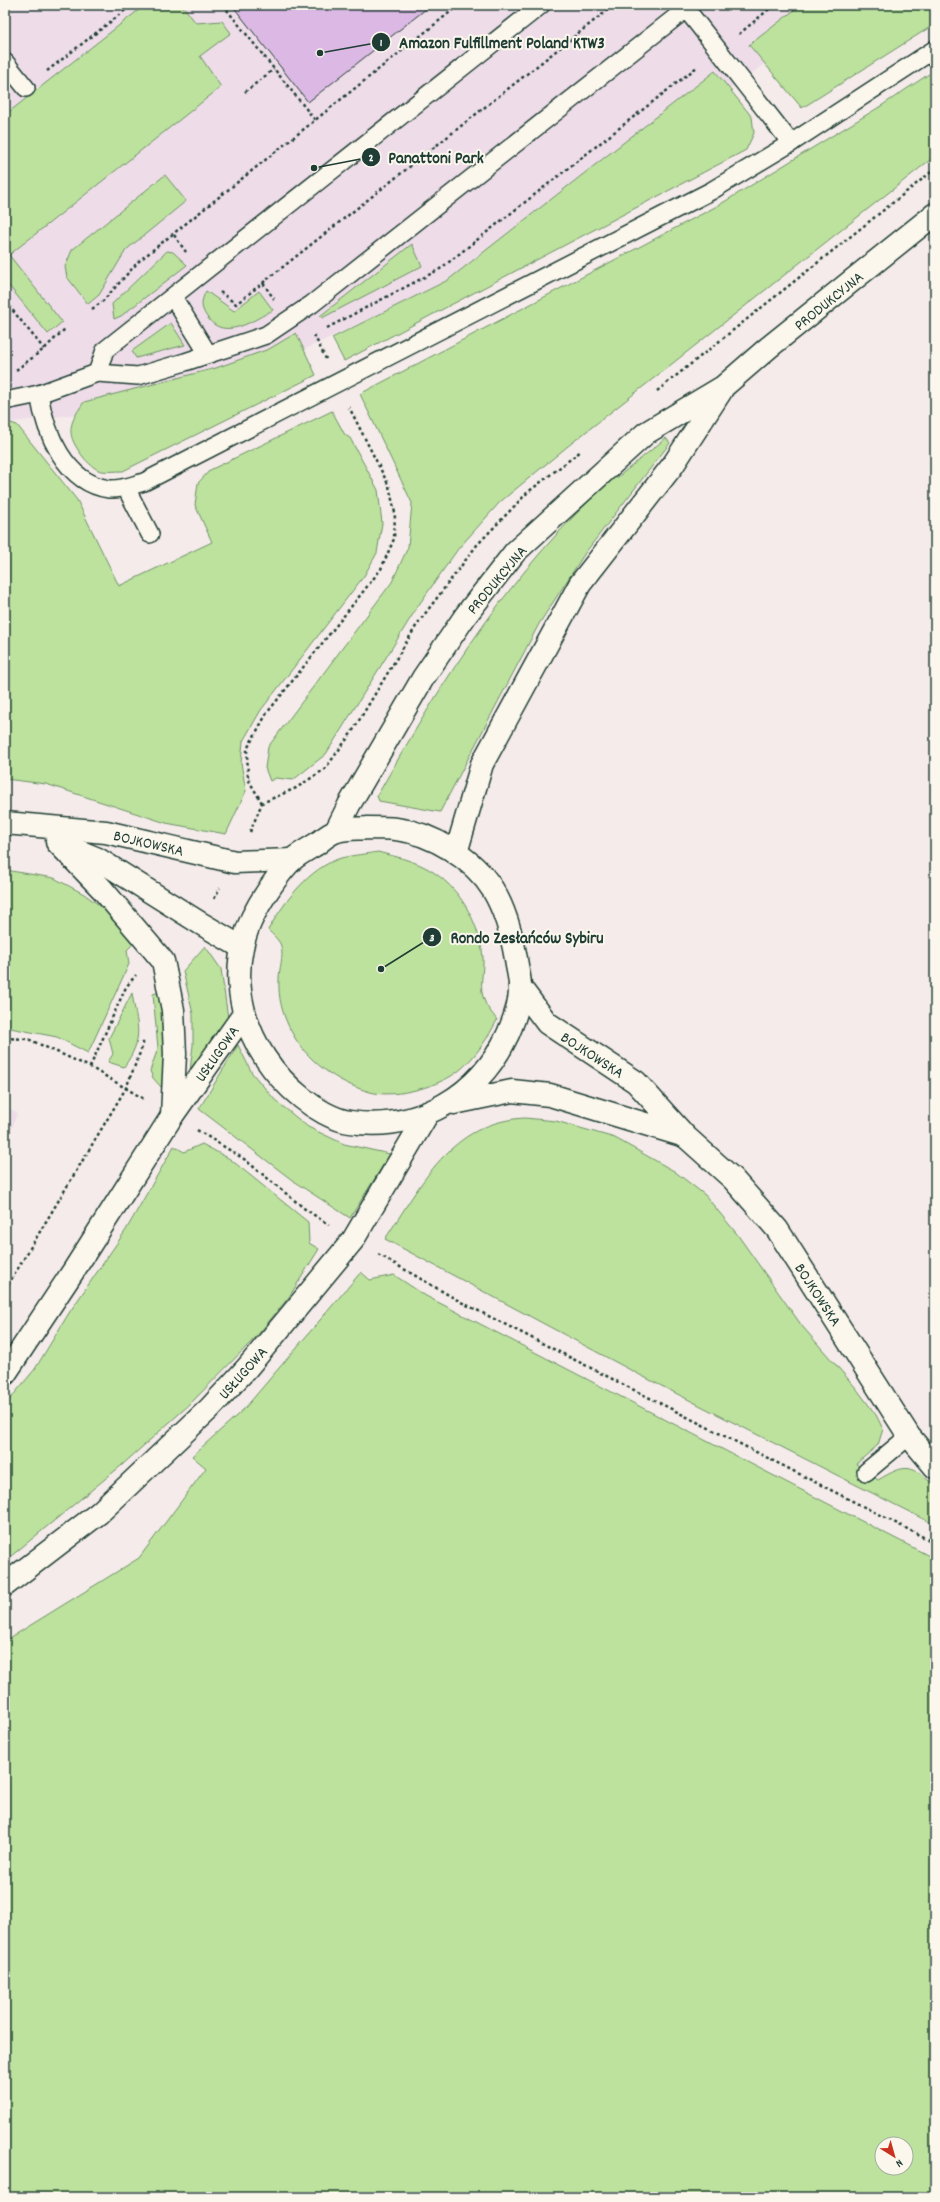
<svg xmlns="http://www.w3.org/2000/svg" width="940" height="2202" font-family="Dekko,sans-serif">
<rect width="100%" height="100%" fill="#f5ebea"/>
<filter id="ink" filterUnits="userSpaceOnUse"><feTurbulence type="fractalNoise" baseFrequency=".025" numOctaves="2"/><feDisplacementMap in="SourceGraphic" scale="8" xChannelSelector="R" yChannelSelector="G"/><feConvolveMatrix kernelMatrix="1 2 1 2 8 2 1 2 1" color-interpolation-filters="sRGB"/></filter>
<g filter="url(#ink)">
<g fill="#eedce8">
<polygon points="5,5 845,5 516,246 376,316 303,350 110,410 5,423"/>
<polygon points="5,1106 17,1113 5,1149"/>
</g>
<g fill="#bce29d" stroke="#6e9068" fill-rule="evenodd">
<polygon points="145,5 182,5 196,23 222,21 231,33 200,56 221,87 9,255 62,322 48,334 5,281 5,115"/>
<polygon points="801,5 935,5 935,24 802,108 749,45"/>
<polygon points="935,70 935,156 568,446 500,502 458,549 418,606 326,754 293,780 276,778 270,781 265,768 268,747 392,582 408,547 412,503 360,394 719,205 881,106"/>
<polygon points="715,71 752,117 754,133 746,150 344,361 332,338 448,280"/>
<polygon points="165,175 186,201 126,250 99,295 88,304 67,277 65,267 72,250"/>
<polygon points="412,244 422,266 322,318 320,316"/>
<polygon points="167,251 173,252 187,265 121,316 114,319 112,304"/>
<path d="M206,291L234,311L259,291L273,310C254,320 224,342 207,317C200,307 201,301 206,291Z"/>
<polygon points="171,323 185,345 136,358 132,351"/>
<path d="M296,333L316,375L123,471C116,471 108,472 101,471C96,470 87,462 84,458C66,435 67,426 84,402L216,368L269,349Z"/>
<polygon points="332,411 345,435 350,438 378,490 382,523 377,553 364,576 261,710 243,741 241,763 246,791 226,834 166,823 46,784 5,779 5,421 17,425 77,500 119,586 212,542 195,505 198,483 210,470"/>
<path d="M666,438L670,443L585,553L539,624L440,812L379,801L377,796C445,676 511,571 614,477H618Z"/>
<path d="M378,852C388,855 400,857 410,861C452,874 478,915 483,957C484,972 478,988 485,1002C487,1008 493,1014 497,1020C488,1038 477,1055 461,1069C442,1086 395,1099 370,1092C337,1083 305,1060 290,1029C282,1013 278,997 279,979C279,968 284,957 281,946C280,941 272,934 268,930C285,901 309,868 341,858C353,855 366,854 378,852Z"/>
<polygon points="5,870 54,878 84,894 114,916 135,942 127,950 129,964 88,1053 57,1037 5,1027"/>
<polygon points="205,946 221,969 228,1018 192,1077 190,1071 193,1045 193,1014 183,971"/>
<polygon points="159,992 166,1008 167,1069 161,1087 153,1078 150,1071 158,1048 153,994"/>
<path d="M132,993C137,1026 145,1037 124,1067L108,1062L113,1054L109,1038Z"/>
<polygon points="238,1045 252,1073 275,1100 308,1127 344,1144 390,1154 350,1218 296,1183 199,1109"/>
<path d="M525,1118L556,1121L615,1138L674,1171L705,1195L737,1234L802,1326L856,1388L876,1415L883,1429L878,1445L856,1464L878,1480C905,1464 912,1463 935,1487V1525L638,1374L385,1239C422,1184 450,1122 525,1118Z"/>
<polygon points="202,1144 230,1159 308,1222 309,1243 319,1249 289,1297 256,1337 189,1405 122,1465 5,1561 5,1405 35,1369 69,1313 126,1230 174,1146 184,1152"/>
<path d="M361,1272L370,1280L394,1275L426,1296L935,1559V2197H5V1641L139,1558L206,1468L192,1456L245,1408ZM882,2144H906V2168H882Z"/>
</g>
<polygon fill="#dcb9e4" stroke="#1f3d34" points="232,5 431,5 308,102"/>
<g fill="none" stroke-linecap="round" stroke-linejoin="round">
<g stroke="#1f3d34" stroke-width="20">
<g id="lane">
<polyline points="683,5 791,143"/>
<polyline points="5,62 26,88"/>
<polyline points="173,297 208,354"/>
<polyline points="97,373 105,350 541,5"/>
<path d="M39,394C45,432 65,483 109,489C121,490 133,485 144,482L711,191L791,143L935,49"/>
<polyline points="5,401 39,394 97,373 138,376 185,362 266,335 312,304 686,9"/>
<polyline points="126,488 150,534"/>
<polyline points="866,1472 909,1436"/>
</g>
</g>
<g stroke="#1f3d34" stroke-width="25">
<g id="street">
<polyline points="336,831 349,805 423,678 466,615 515,552 646,433 723,387 768,348 935,214"/>
<polyline points="456,853 482,764 580,584 673,465 721,391"/>
</g>
</g>
<g stroke="#1f3d34" stroke-width="25">
<g id="secondary">
<polyline points="5,823 106,832 235,862 292,860"/>
<path d="M368,828C377,828 387,828 396,829C432,833 474,859 493,890C505,910 512,936 516,959C517,968 520,977 520,986C521,1001 514,1020 508,1034C480,1095 419,1132 350,1122C334,1120 314,1108 302,1098C243,1051 219,972 259,905C268,890 279,873 291,861C298,854 309,849 318,843C323,839 330,833 337,831C346,828 359,829 368,828Z"/>
<polyline points="57,842 102,889 163,961 173,1010 175,1054 172,1116"/>
<polyline points="64,845 98,859 200,923 241,947"/>
<polyline points="520,987 547,1023 636,1082 685,1136 733,1179 777,1229 909,1436 935,1467"/>
<polyline points="454,1103 512,1091 550,1095 685,1136"/>
<polyline points="5,1374 74,1270 172,1116 244,1014"/>
<polyline points="5,1585 99,1513 210,1408 247,1368 353,1240 428,1113"/>
</g>
</g>
<g stroke="#1f3d34" stroke-width="2.5" stroke-dasharray="3 3" stroke-linecap="butt">
<polyline points="223,5 315,120"/>
<polyline points="739,34 774,5"/>
<polyline points="47,71 132,5"/>
<polyline points="245,92 274,69"/>
<polyline points="174,235 186,252"/>
<polyline points="263,283 274,299"/>
<polyline points="220,292 236,304 614,5"/>
<polyline points="5,301 44,349"/>
<polyline points="92,309 102,302 139,261 459,5"/>
<polyline points="327,328 440,269 697,67"/>
<polyline points="314,335 326,359"/>
<polyline points="16,370 44,349 66,328"/>
<polyline points="657,391 935,169"/>
<polyline points="262,803 248,779 247,749 267,713 381,569 394,539 395,513 389,486 349,407"/>
<polyline points="250,832 262,803 296,788 325,769 352,732 418,623 477,545 528,492 581,451"/>
<polyline points="214,899 220,888"/>
<polyline points="5,1038 28,1039 90,1067 144,1099"/>
<polyline points="90,1067 126,987 136,975"/>
<polyline points="197,1130 244,1159 305,1209 329,1225"/>
<polyline points="378,1254 459,1301 935,1543"/>
<polyline points="5,1290 126,1088 143,1045 143,1040"/>
</g>
<use href="#lane" stroke="#fbf7ec" stroke-width="17"/>
<use href="#street" stroke="#fbf7ec" stroke-width="22"/>
<use href="#secondary" stroke="#fbf7ec" stroke-width="22"/>
</g>
</g>
<g text-anchor="middle" stroke-width="4" stroke-linejoin="round" paint-order="stroke">
<g font-size="16" fill="#1f3d34" stroke="#fbf7ec">
<text transform="translate(828 300) rotate(-39)" y="6">PRODUKCYJNA</text>
<text transform="translate(496 579) rotate(-50)" y="6">PRODUKCYJNA</text>
<text transform="translate(149 842) rotate(13)" y="6">BOJKOWSKA</text>
<text transform="translate(216 1053) rotate(-55)" y="6">USŁUGOWA</text>
<text transform="translate(593 1054) rotate(33)" y="6">BOJKOWSKA</text>
<text transform="translate(819 1294) rotate(57)" y="6">BOJKOWSKA</text>
<text transform="translate(242 1372) rotate(-48)" y="6">USŁUGOWA</text>
</g>
</g>
<path fill="none" stroke="#1f3d34" stroke-width="1.5" d="M320 53L381 42M314 168L371 157M381 969L432 937"/>
<g fill="#1f3d34" stroke="#fbf7ec" stroke-width="1.5">
<circle cx="320" cy="53" r="4"/>
<circle cx="314" cy="168" r="4"/>
<circle cx="381" cy="969" r="4"/>
<circle cx="381" cy="42" r="10"/>
<circle cx="371" cy="157" r="10"/>
<circle cx="432" cy="937" r="10"/>
</g>
<g font-size="12" text-anchor="middle" font-weight="bold" fill="#fff">
<text x="381" y="46">1</text>
<text x="371" y="161">2</text>
<text x="432" y="941">3</text>
</g>
<g font-size="17" text-anchor="middle" font-weight="bold" fill="#1f3d34" stroke="#fbf7ec" stroke-width="4" stroke-linejoin="round" paint-order="stroke">
<text x="502" y="48">Amazon Fulfillment Poland KTW3</text>
<text x="436" y="163">Panattoni Park</text>
<text x="527" y="943">Rondo Zesłańców Sybiru</text>
</g>
<rect width="940" height="2202" fill="none" stroke="#fbf7ec" stroke-width="20"/>
<rect x="10" y="10" width="920" height="2182" fill="none" stroke="#1f3d34" stroke-width="1.5" filter="url(#ink)"/>
<g transform="translate(894 2156) rotate(143)"><circle r="19" fill="#fbf7ec" stroke="#a3ada2"/>
<path d="M0-3L7 15L0 10L-7 15Z" fill="#c8321e"/>
<text y="-6" font-size="11" font-weight="bold" text-anchor="middle" fill="#1f3d34">N</text>
</g>
</svg>
